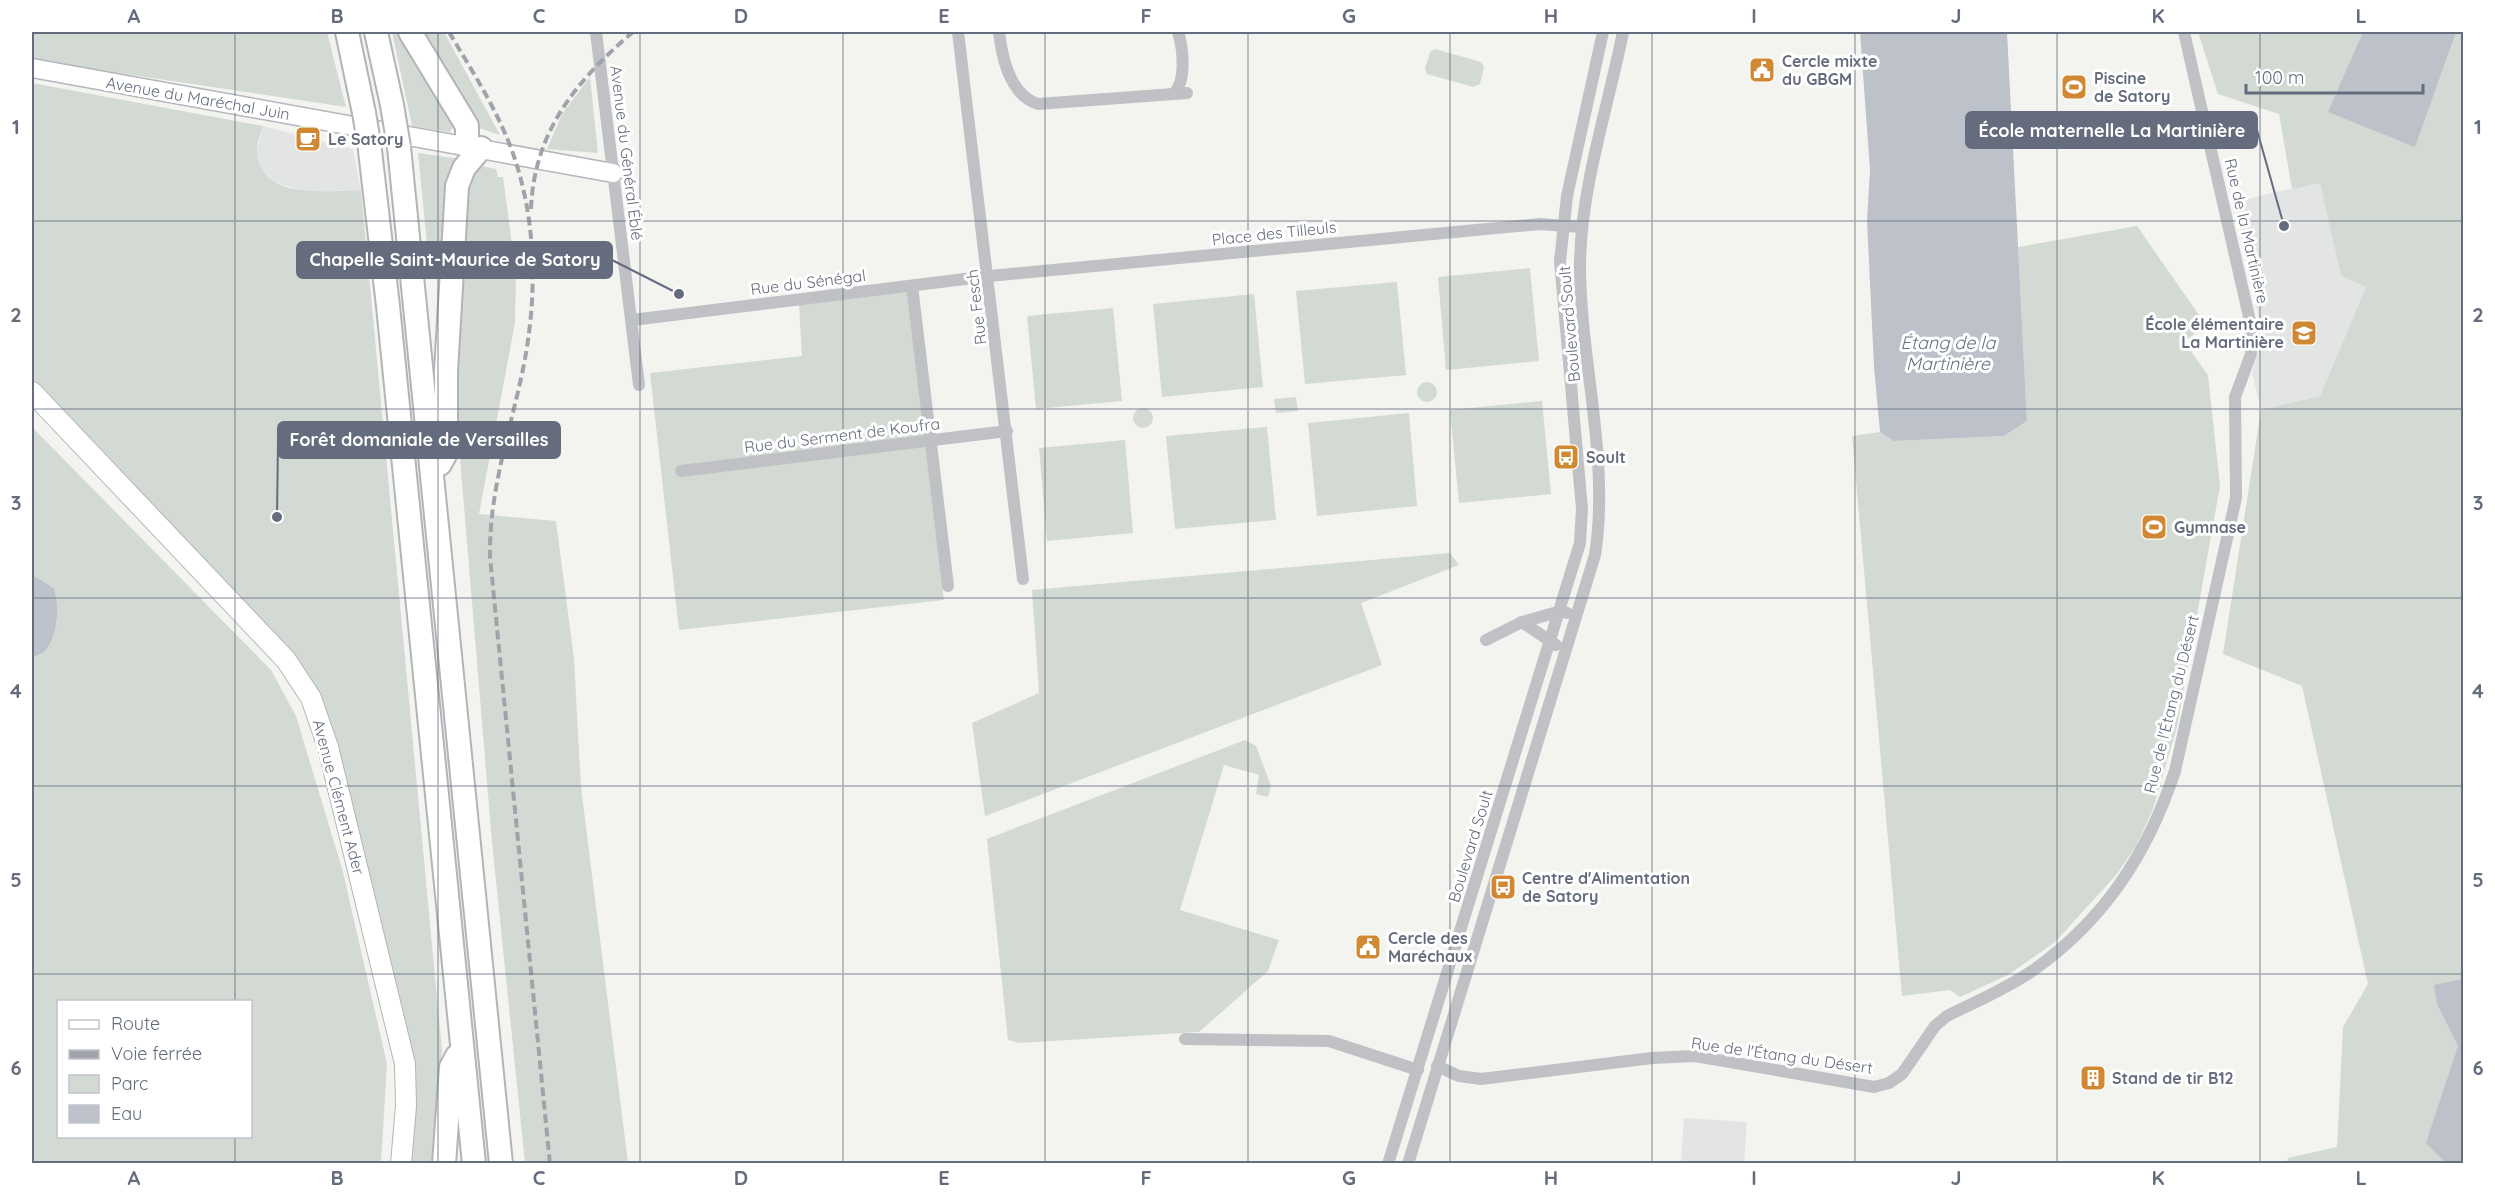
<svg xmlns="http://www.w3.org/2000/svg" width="2495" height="1195" font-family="Quicksand,sans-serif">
<rect width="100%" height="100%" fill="#f3f4f0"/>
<g fill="#e3e4e4">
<polygon points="263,126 353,149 361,190 306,192 270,181 261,172 256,152"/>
<polygon points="2320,182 2341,276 2366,287 2320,396 2261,410 2252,373 2261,343 2260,323 2234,202"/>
<polygon points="1684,1118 1747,1122 1744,1163 1681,1163"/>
</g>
<g fill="#d2dad3" fill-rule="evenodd">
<polygon points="32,32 327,32 346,107 32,60"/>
<polygon points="392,32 404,32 454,125 450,132 412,126"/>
<polygon points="420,32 444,32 500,135 479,128"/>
<polygon points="2198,32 2463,32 2463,1163 2286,1163 2288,1158 2337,1147 2343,1027 2368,984 2302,686 2223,654 2261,410 2320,396 2366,287 2341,276 2320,183 2292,189 2279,114 2218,94"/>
<polygon points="1435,49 1481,62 1484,67 1480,84 1473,87 1427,74 1425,69 1430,52"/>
<polygon points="590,77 598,153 547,149 562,114"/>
<path d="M32,83L263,126C260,135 256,145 257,154C261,200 328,191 361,190L442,1051L433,1163H408L406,1055L318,711L291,657L32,378Z"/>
<polygon points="418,153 461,159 443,267 428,254"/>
<polygon points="478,165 496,169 498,177 503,177 516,275 515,323 479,514 556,521 574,659 581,787 628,1163 525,1163 492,842 454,386 467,180"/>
<polygon points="2137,226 2206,325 2184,342 2208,375 2220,486 2177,727 2153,809 2136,846 2117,874 2055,942 2008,975 1960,997 1950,990 1902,996 1852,436 1880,432 1894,441 2004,436 2027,421 2018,247"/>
<polygon points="1530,268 1539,361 1446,370 1438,277"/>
<polygon points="1397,282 1406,375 1305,384 1296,291"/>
<polygon points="907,292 944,600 679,630 650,373 802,356 799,305"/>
<polygon points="1254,294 1263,387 1162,397 1153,304"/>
<polygon points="1113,308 1122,401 1036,409 1027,316"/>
<circle cx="1427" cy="392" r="10"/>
<polygon points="1296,397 1298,411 1276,413 1274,399"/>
<polygon points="1542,401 1551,494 1459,503 1450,410"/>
<circle cx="1143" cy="418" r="10"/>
<polygon points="1409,413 1417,506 1317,516 1308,423"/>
<path d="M32,427L271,670L296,716L343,872L387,1064L381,1163H32V658C35,656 42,654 45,651C58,636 60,605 54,588L32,575ZM58,1002H250V1136H58Z"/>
<polygon points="1267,427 1276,520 1175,529 1166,436"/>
<polygon points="1125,440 1133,533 1047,541 1039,448"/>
<polygon points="1450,553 1459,565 1361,603 1382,665 985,816 972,723 1039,693 1032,590"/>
<polygon points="1245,740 1256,746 1271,786 1268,797 1256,794 1259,775 1224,765 1180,910 1279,940 1268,971 1199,1032 1019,1043 1008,1040 987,839"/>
</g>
<g fill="#bdc2ca">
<polygon points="1860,32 2007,32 2027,421 2004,436 1894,441 1880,432 1874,367 1867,220 1870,170"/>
<polygon points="2363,32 2456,32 2415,147 2328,112"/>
<path d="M32,575L54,588C60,606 58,636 45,651C42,654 35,656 32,658Z"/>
<polygon points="2463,979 2463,1163 2446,1163 2426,1143 2458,1046 2437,1004 2434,985"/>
</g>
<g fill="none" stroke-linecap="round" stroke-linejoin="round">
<g stroke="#b4b6bc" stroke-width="21">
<polyline id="secondary" points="32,68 613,173"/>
</g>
<g stroke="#b3b5b9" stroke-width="22">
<polyline id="primary" points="32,392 286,660 311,698 328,747 405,1064 406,1106 401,1164"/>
</g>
<g stroke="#b2b4b8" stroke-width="26">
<g id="highway">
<polyline points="347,32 364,113"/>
<polyline points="376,32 392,105"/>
<polyline points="410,32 467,126 467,146"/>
<polyline points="369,142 388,306 474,1164"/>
<polyline points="399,147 501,1164"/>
<polyline points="440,464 446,453 446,371 457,186 464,168 481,148"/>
<polyline points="444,1164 451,1067 457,1056"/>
</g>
</g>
<g stroke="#bfc1c5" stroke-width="12">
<polyline points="596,32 639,385"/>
<polyline points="958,32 1023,579"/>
<path d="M999,32C1002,58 1010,95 1038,104L1187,93"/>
<path d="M1173,94C1187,82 1183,48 1178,32"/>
<polyline points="912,286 948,586"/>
<polyline points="632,320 989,276 1540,224 1581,227"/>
<polyline points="681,471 1007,431"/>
<polyline points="1522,622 1556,645"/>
<polyline points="1486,640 1522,622 1561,611 1567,613"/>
<polyline points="1185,1039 1329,1041 1418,1070"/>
<path d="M1437,1066L1459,1076L1481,1079L1652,1058L1695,1056L1874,1087L1889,1083L1902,1074L1935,1026L1947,1016C1975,1002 2006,989 2032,971C2104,921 2148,853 2175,771L2236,498L2235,397L2251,354L2250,321L2184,32"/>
<polyline points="1388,1164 1580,543 1582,509 1560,261 1567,196 1603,32"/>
<path d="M1408,1164L1595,555C1610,458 1580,361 1580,264C1581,186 1608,108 1623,32"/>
</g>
<use href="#secondary" stroke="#fff" stroke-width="18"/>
<use href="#primary" stroke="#fff" stroke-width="20"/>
<use href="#highway" stroke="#fff" stroke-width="22"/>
<g stroke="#a1a3aa" stroke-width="4" stroke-dasharray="9 4.5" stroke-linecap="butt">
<path d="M449,32C468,64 489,97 504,131C537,205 539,291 523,369C510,432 489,491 490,557L550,1164"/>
<path d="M531,209C534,131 577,80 633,32"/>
</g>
<g stroke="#b2b4b8" stroke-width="26" stroke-linecap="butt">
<g id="highway-bridge">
<polyline points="392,105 399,147"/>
<polyline points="364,113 369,142"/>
</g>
</g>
<use href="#highway-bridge" stroke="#fff" stroke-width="22"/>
</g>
<path fill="none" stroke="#656c7e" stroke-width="1.5" stroke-opacity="0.55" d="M235,32V1002M438,32V1164M640,32V1164M843,32V1164M1045,32V1164M1248,32V1164M1450,32V1164M1652,32V1164M1855,32V1164M2057,32V1164M2260,32V1164M32,221H2464M32,409H2464M32,598H2464M32,786H2464M32,974H2464M235,1136V1164"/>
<defs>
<g id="civic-square" transform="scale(1.35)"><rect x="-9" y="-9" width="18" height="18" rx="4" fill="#d18832" stroke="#fff"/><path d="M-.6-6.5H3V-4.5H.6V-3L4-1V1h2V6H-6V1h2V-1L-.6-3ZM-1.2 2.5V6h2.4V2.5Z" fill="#fff"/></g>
<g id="stadium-square" transform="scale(1.35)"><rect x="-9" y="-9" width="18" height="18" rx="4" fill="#d18832" stroke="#fff"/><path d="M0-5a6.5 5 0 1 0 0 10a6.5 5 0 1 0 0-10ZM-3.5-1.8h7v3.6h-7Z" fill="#fff"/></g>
<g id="cafe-square" transform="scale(1.35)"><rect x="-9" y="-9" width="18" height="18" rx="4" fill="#d18832" stroke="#fff"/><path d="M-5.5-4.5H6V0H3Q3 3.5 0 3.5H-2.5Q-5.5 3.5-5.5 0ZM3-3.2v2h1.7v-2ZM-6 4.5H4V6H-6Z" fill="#fff"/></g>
<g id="school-square" transform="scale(1.35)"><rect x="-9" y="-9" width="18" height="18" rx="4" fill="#d18832" stroke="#fff"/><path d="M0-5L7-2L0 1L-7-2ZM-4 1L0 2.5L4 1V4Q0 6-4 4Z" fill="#fff"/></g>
<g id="bus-square" transform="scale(1.35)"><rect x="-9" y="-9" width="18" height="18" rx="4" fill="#d18832" stroke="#fff"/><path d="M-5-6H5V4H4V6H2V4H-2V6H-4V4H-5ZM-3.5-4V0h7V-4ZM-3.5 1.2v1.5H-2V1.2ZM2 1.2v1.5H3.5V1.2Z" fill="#fff"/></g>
<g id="building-square" transform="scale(1.35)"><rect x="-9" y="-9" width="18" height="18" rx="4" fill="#d18832" stroke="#fff"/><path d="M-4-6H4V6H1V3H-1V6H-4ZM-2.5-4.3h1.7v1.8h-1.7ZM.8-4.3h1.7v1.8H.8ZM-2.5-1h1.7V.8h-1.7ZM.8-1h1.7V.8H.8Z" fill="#fff"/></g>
</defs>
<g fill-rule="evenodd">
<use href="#civic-square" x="1762" y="70"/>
<use href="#stadium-square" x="2074" y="87"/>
<use href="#cafe-square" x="308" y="139"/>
<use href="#school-square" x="2304" y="333"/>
<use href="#bus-square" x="1566" y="457"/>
<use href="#stadium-square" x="2154" y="527"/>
<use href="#bus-square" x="1503" y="887"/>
<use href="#civic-square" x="1368" y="947"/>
<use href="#building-square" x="2093" y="1078"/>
</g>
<g text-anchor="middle" stroke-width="6" stroke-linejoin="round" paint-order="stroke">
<g font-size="16" font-weight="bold" fill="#656c7e" stroke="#fff" text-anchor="start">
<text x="1782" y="67">Cercle mixte<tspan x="1782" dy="18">du GBGM</tspan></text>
<text x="2094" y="84">Piscine<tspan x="2094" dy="18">de Satory</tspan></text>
<text x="328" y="145">Le Satory</text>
<text x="2284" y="330" text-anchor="end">École élémentaire<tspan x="2284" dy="18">La Martinière</tspan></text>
<text x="1586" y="463">Soult</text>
<text x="2174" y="533">Gymnase</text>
<text x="1522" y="884">Centre d'Alimentation<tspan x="1522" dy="18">de Satory</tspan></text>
<text x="1388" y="944">Cercle des<tspan x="1388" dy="18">Maréchaux</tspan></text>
<text x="2112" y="1084">Stand de tir B12</text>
</g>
<g font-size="16" fill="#656c7e" stroke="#fff">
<text transform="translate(198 98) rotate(10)" y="6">Avenue du Maréchal Juin</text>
<text transform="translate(627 153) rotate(83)" y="6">Avenue du Général Éblé</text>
<text transform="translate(2247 231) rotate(77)" y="6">Rue de la Martinière</text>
<text transform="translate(1274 233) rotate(-6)" y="6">Place des Tilleuls</text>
<text transform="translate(808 282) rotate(-7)" y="6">Rue du Sénégal</text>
<text transform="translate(976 307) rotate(-97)" y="6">Rue Fesch</text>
<text transform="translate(1569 324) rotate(-95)" y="6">Boulevard Soult</text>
<text transform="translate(842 435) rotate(-7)" y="6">Rue du Serment de Koufra</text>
<text transform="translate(2171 704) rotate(-76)" y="6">Rue de l'Étang du Désert</text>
<text transform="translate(339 797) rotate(75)" y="6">Avenue Clément Ader</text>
<text transform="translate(1470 846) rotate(-73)" y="6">Boulevard Soult</text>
<text transform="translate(1782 1055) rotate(8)" y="6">Rue de l'Étang du Désert</text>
</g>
<g font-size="18" font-style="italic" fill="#667282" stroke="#fff">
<text x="1948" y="349">Étang de la<tspan x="1948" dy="21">Martinière</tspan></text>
</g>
</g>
<path fill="none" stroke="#656c7e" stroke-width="2" d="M2284 226L2257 130M679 294L612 260M277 517L278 440"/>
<g fill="#656c7e" stroke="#fff" stroke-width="2">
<circle cx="2284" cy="226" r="6"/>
<circle cx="679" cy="294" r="6"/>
<circle cx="277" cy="517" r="6"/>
</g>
<g fill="#656c7e" stroke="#656c7e" stroke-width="2">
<rect x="1966" y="112" width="291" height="36" rx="6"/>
<rect x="297" y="242" width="315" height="36" rx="6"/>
<rect x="278" y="422" width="282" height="36" rx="6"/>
</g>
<g font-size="18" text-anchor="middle" font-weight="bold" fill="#fff">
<text x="2112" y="137">École maternelle La Martinière</text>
<text x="455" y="266">Chapelle Saint-Maurice de Satory</text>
<text x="419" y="446">Forêt domaniale de Versailles</text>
</g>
<rect width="2495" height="1195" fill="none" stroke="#ffffff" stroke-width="66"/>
<rect x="57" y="1000" width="195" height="138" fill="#ffffff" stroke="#c1c4cb" stroke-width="1.5"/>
<rect x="69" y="1020" width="30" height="9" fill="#ffffff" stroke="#c1c4cb" stroke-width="1.5"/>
<text x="111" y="1030" font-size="18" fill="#656c7e">Route</text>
<rect x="69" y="1050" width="30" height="9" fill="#a1a3aa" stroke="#c1c4cb" stroke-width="1.5"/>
<text x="111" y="1060" font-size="18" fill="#656c7e">Voie ferrée</text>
<rect x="69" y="1075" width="30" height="18" fill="#d2dad3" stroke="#c1c4cb" stroke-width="1.5"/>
<text x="111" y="1090" font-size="18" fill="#656c7e">Parc</text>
<rect x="69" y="1105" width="30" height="18" fill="#bdc2ca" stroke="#c1c4cb" stroke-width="1.5"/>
<text x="111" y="1120" font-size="18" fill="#656c7e">Eau</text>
<path d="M2246 84v9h177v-9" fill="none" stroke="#656c7e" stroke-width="3"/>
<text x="2255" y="84" font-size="18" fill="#656c7e" stroke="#ffffff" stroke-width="4.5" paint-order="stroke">100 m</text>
<rect x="33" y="33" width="2429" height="1129" fill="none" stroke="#656c7e" stroke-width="2"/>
<g font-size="20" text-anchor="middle" font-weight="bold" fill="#656c7e">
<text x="134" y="23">A</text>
<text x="337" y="23">B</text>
<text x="539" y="23">C</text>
<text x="741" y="23">D</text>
<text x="944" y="23">E</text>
<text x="1146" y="23">F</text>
<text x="1349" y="23">G</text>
<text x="1551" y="23">H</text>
<text x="1754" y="23">I</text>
<text x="1956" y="23">J</text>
<text x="2158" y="23">K</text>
<text x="2361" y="23">L</text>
<text x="16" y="134">1</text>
<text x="2478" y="134">1</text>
<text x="16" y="322">2</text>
<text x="2478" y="322">2</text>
<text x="16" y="510">3</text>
<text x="2478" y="510">3</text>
<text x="16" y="698">4</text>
<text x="2478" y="698">4</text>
<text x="16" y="887">5</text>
<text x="2478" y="887">5</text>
<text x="16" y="1075">6</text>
<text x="2478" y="1075">6</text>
<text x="134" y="1185">A</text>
<text x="337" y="1185">B</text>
<text x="539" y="1185">C</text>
<text x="741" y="1185">D</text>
<text x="944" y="1185">E</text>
<text x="1146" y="1185">F</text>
<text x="1349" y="1185">G</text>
<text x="1551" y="1185">H</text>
<text x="1754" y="1185">I</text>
<text x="1956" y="1185">J</text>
<text x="2158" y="1185">K</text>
<text x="2361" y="1185">L</text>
</g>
</svg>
